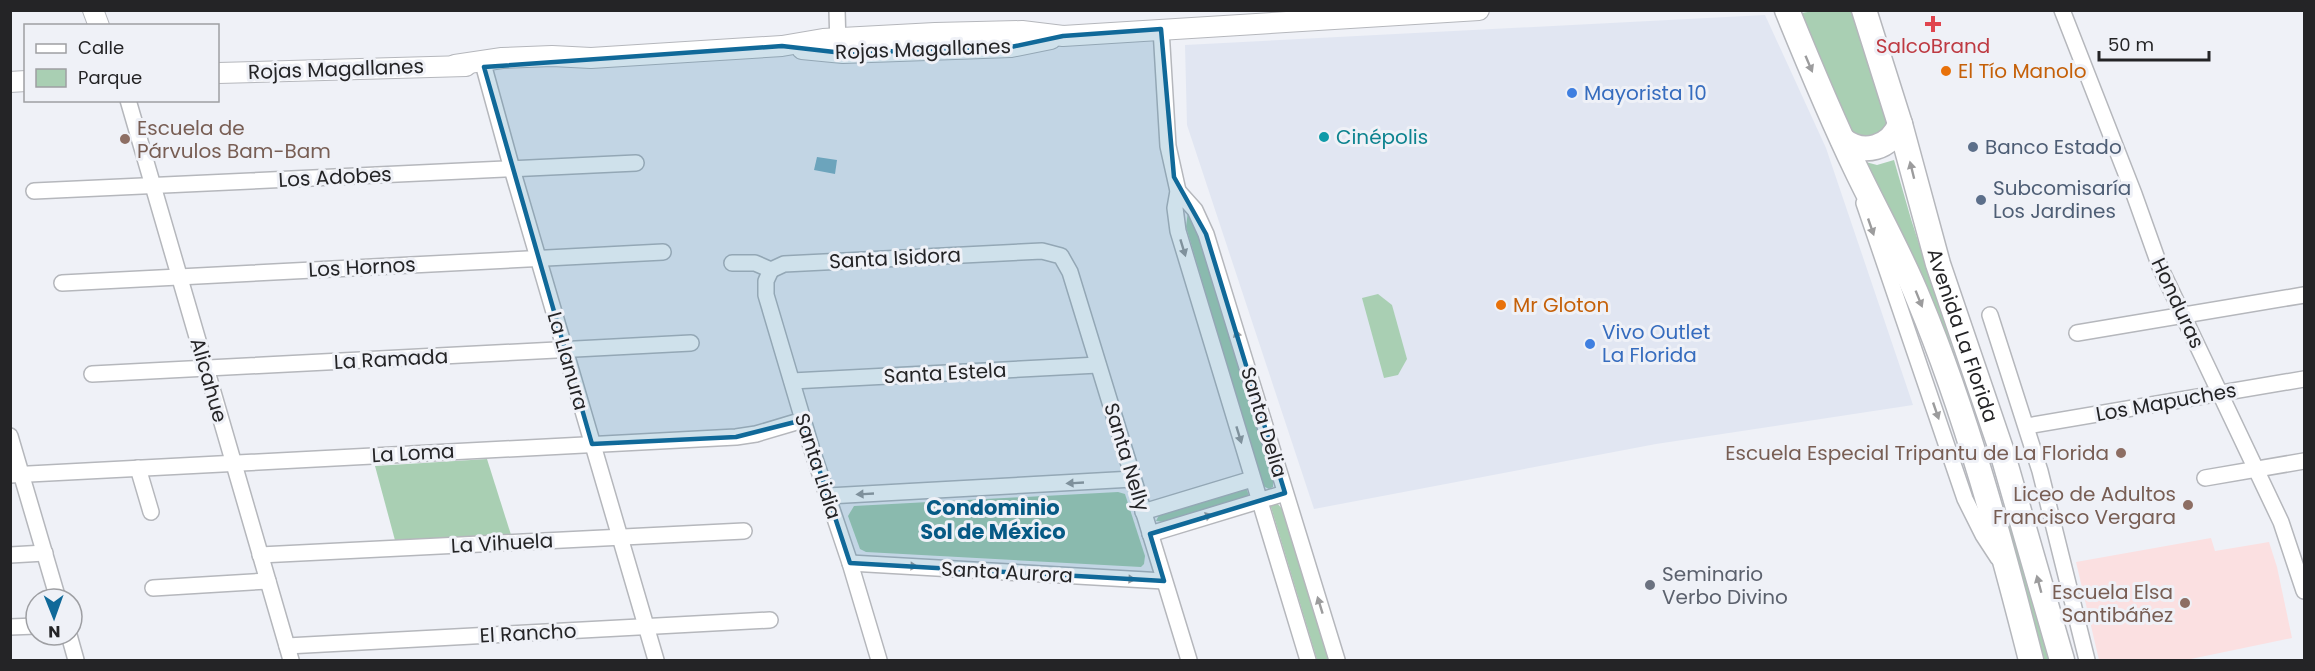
<svg xmlns="http://www.w3.org/2000/svg" width="2315" height="671" font-family="Poppins,sans-serif">
<rect width="100%" height="100%" fill="#eff1f7"/>
<polygon fill="#e1e6f2" points="1765,15 1826,148 1913,405 1656,444 1314,509 1187,125 1185,45"/>
<polygon fill="#fbe0e1" points="2211,538 2215,551 2269,542 2277,567 2292,638 2186,660 2099,660 2076,562"/>
<g fill="#a9cfb3">
<polygon points="1821,10 1854,11 1888,121 1883,137 1851,136 1801,13"/>
<polygon points="1894,160 1911,219 2053,660 2037,660 1862,161 1877,165"/>
<polygon points="1188,211 1198,225 1273,478 1273,487 1269,489 1263,486 1186,227"/>
<polygon points="1378,294 1392,305 1407,359 1398,375 1384,378 1362,298"/>
<polygon points="487,459 512,538 396,544 375,466"/>
<polygon points="1241,490 1247,490 1249,496 1164,522 1156,521 1159,515"/>
<polygon points="1118,492 1125,494 1145,556 1144,564 1141,567 866,552 860,549 848,516 854,506"/>
<polygon points="1276,502 1284,511 1329,660 1317,660 1270,504"/>
</g>
<polygon fill="#84b3c5" points="817,157 837,160 835,174 814,170"/>
<g fill="none" stroke-linecap="round" stroke-linejoin="round">
<g stroke="#b5b7bc" stroke-width="18">
<g id="minor">
<polyline points="837,10 838,46"/>
<polyline points="2062,10 2134,194 2160,267 2281,522 2304,591"/>
<polyline points="1161,29 1168,146 1178,191 1175,208 1178,231 1308,660"/>
<polyline points="482,60 512,169 656,660"/>
<polyline points="128,100 291,660"/>
<polyline points="34,191 636,163"/>
<polyline points="1178,191 1195,210 1206,234 1337,660"/>
<polyline points="1864,203 1965,499 1983,535 1998,558"/>
<polyline points="732,263 755,263 771,270"/>
<polyline points="771,270 784,264 1042,251 1061,256 1070,272 1189,660"/>
<polyline points="771,270 766,281 766,295 812,450 850,563 879,660"/>
<polyline points="62,283 663,252"/>
<polyline points="1990,315 2040,471 2087,660"/>
<polyline points="2077,333 2304,295"/>
<polyline points="92,374 691,343"/>
<polyline points="792,381 1098,365"/>
<polyline points="2027,426 2304,379"/>
<polyline points="10,436 58,599"/>
<polyline points="138,468 151,512"/>
<polyline points="10,475 736,437 756,434 803,420"/>
<polyline points="2205,478 2304,461"/>
<polyline points="828,496 1133,479"/>
<polyline points="1143,512 1252,479"/>
<polyline points="1150,534 1285,493"/>
<polyline points="10,555 45,553"/>
<polyline points="260,555 744,531"/>
<polyline points="850,563 1164,581"/>
<polyline points="153,588 268,581"/>
<polyline points="10,627 36,626"/>
<polyline points="69,635 76,660"/>
<polyline points="287,646 770,620"/>
</g>
</g>
<g stroke="#b5b7bc" stroke-width="22">
<g id="tertiary">
<polyline points="93,10 99,26"/>
<polyline points="802,49 843,53 1011,47 1051,39"/>
<polyline points="455,65 502,58 552,56 591,58 782,46 823,39 935,33 1022,31 1063,36 1479,10"/>
<polyline points="218,73 466,66"/>
<polyline points="10,82 26,81"/>
</g>
</g>
<g stroke="#b5b7bc" stroke-width="27">
<g id="primary">
<path d="M1787,10C1809,64 1831,117 1856,169C1877,213 1901,255 1919,300C1966,413 2001,542 2031,660"/>
<path id="s1" d="M1864,10L1900,124L1938,264L2002,452L2062,660"/>
<path d="M1843,140C1863,156 1891,148 1900,124"/>
</g>
</g>
<use href="#minor" stroke="#fff" stroke-width="15"/>
<use href="#tertiary" stroke="#fff" stroke-width="20"/>
<use href="#primary" stroke="#fff" stroke-width="24"/>
</g>
<defs><path id="oneway-solid" d="M-6-.8H1V-3.2L6.5 0L1 3.2V.8H-6Z" transform="scale(1.5)"/></defs>
<g fill="#9c9c9d">
<use href="#oneway-solid" transform="translate(1809 64) rotate(67)"/>
<use href="#oneway-solid" transform="translate(1912 170) rotate(-104)"/>
<use href="#oneway-solid" transform="translate(1871 227) rotate(71)"/>
<use href="#oneway-solid" transform="translate(1183 248) rotate(73)"/>
<use href="#oneway-solid" transform="translate(1919 299) rotate(68)"/>
<use href="#oneway-solid" transform="translate(1238 338) rotate(-107)"/>
<use href="#oneway-solid" transform="translate(1936 411) rotate(71)"/>
<use href="#oneway-solid" transform="translate(1239 435) rotate(73)"/>
<use href="#oneway-solid" transform="translate(1075 483) rotate(177)"/>
<use href="#oneway-solid" transform="translate(865 494) rotate(177)"/>
<use href="#oneway-solid" transform="translate(1204 517) rotate(-17)"/>
<use href="#oneway-solid" transform="translate(909 566) rotate(3)"/>
<use href="#oneway-solid" transform="translate(1127 579) rotate(3)"/>
<use href="#oneway-solid" transform="translate(2039 584) rotate(-105)"/>
<use href="#oneway-solid" transform="translate(1320 605) rotate(-107)"/>
</g>
<path fill="#106999" fill-opacity="0.2" stroke="#106999" stroke-width="4.5" stroke-linejoin="round" d="M1161,29L1174,177L1206,234L1285,493L1150,534L1164,581L850,563L803,420L736,437L592,444L484,67L782,46L843,53L1011,47L1063,36Z"/>
<path fill="#e0444e" stroke="#eff1f7" stroke-width="2" d="M1930 15h6v6h6v6h-6v6h-6v-6h-6v-6h6z"/>
<g fill="#e8710a" stroke="#eff1f7" stroke-width="2">
<circle cx="1946" cy="71" r="6"/>
<circle cx="1501" cy="305" r="6"/>
</g>
<g fill="#3f7fe0" stroke="#eff1f7" stroke-width="2">
<circle cx="1572" cy="93" r="6"/>
<circle cx="1590" cy="344" r="6"/>
</g>
<circle fill="#0f9aa8" stroke="#eff1f7" stroke-width="2" cx="1324" cy="137" r="6"/>
<g fill="#8d6e63" stroke="#eff1f7" stroke-width="2">
<circle cx="125" cy="139" r="6"/>
<circle cx="2121" cy="453" r="6"/>
<circle cx="2188" cy="505" r="6"/>
<circle cx="2185" cy="603" r="6"/>
</g>
<g fill="#5c6f8a" stroke="#eff1f7" stroke-width="2">
<circle cx="1973" cy="147" r="6"/>
<circle cx="1981" cy="200" r="6"/>
</g>
<circle fill="#6b7280" stroke="#eff1f7" stroke-width="2" cx="1650" cy="585" r="6"/>
<g text-anchor="middle" stroke-width="6" stroke-linejoin="round" paint-order="stroke">
<g font-size="20" fill="#be3a42" stroke="#eff1f7">
<text x="1933" y="53">SalcoBrand</text>
</g>
<g font-size="20" fill="#242426" stroke="#eff1f7">
<text transform="translate(923 49) rotate(-2)" y="7">Rojas Magallanes</text>
<text transform="translate(336 69) rotate(-2)" y="7">Rojas Magallanes</text>
<text transform="translate(335 177) rotate(-3)" y="7">Los Adobes</text>
<text transform="translate(895 258) rotate(-3)" y="7">Santa Isidora</text>
<text transform="translate(362 267) rotate(-3)" y="7">Los Hornos</text>
<text transform="translate(2178 303) rotate(65)" y="7">Honduras</text>
<text dy="7" stroke="none"><textPath href="#s1" startOffset="340">Avenida La Florida</textPath></text>
<text transform="translate(391 359) rotate(-3)" y="7">La Ramada</text>
<text transform="translate(568 361) rotate(74)" y="7">La Llanura</text>
<text transform="translate(945 373) rotate(-3)" y="7">Santa Estela</text>
<text transform="translate(209 380) rotate(74)" y="7">Alicahue</text>
<text transform="translate(2166 402) rotate(-10)" y="7">Los Mapuches</text>
<text transform="translate(1264 422) rotate(73)" y="7">Santa Delia</text>
<text transform="translate(413 453) rotate(-3)" y="7">La Loma</text>
<text transform="translate(1127 457) rotate(73)" y="7">Santa Nelly</text>
<text transform="translate(818 466) rotate(72)" y="7">Santa Lidia</text>
<text transform="translate(502 543) rotate(-3)" y="7">La Vihuela</text>
<text transform="translate(1007 572) rotate(3)" y="7">Santa Aurora</text>
<text transform="translate(528 633) rotate(-3)" y="7">El Rancho</text>
</g>
<g font-size="20" fill="#c56008" stroke="#eff1f7" text-anchor="start">
<text x="1958" y="78">El Tío Manolo</text>
<text x="1513" y="312">Mr Gloton</text>
</g>
<g font-size="20" fill="#366cbe" stroke="#eff1f7" text-anchor="start">
<text x="1584" y="100">Mayorista 10</text>
<text x="1602" y="339">Vivo Outlet<tspan x="1602" dy="23">La Florida</tspan></text>
</g>
<g font-size="20" fill="#785e54" stroke="#eff1f7" text-anchor="end">
<text x="137" y="135" text-anchor="start">Escuela de<tspan x="137" dy="23">Párvulos Bam-Bam</tspan></text>
<text x="2109" y="460">Escuela Especial Tripantu de La Florida</text>
<text x="2176" y="501">Liceo de Adultos<tspan x="2176" dy="23">Francisco Vergara</tspan></text>
<text x="2173" y="599">Escuela Elsa<tspan x="2173" dy="23">Santibáñez</tspan></text>
</g>
<g font-size="20" fill="#0d838f" stroke="#eff1f7" text-anchor="start">
<text x="1336" y="144">Cinépolis</text>
</g>
<g font-size="20" fill="#4e5e75" stroke="#eff1f7" text-anchor="start">
<text x="1985" y="154">Banco Estado</text>
<text x="1993" y="195">Subcomisaría<tspan x="1993" dy="23">Los Jardines</tspan></text>
</g>
<g font-size="20" fill="#5b616d" stroke="#eff1f7" text-anchor="start">
<text x="1662" y="581">Seminario<tspan x="1662" dy="23">Verbo Divino</tspan></text>
</g>
<g font-size="21" font-weight="bold" fill="#065a85" stroke="#eff1f7">
<text x="993" y="515">Condominio<tspan x="993" dy="24">Sol de México</tspan></text>
</g>
</g>
<rect width="2315" height="671" fill="none" stroke="#242426" stroke-width="24"/>
<rect x="24" y="24" width="195" height="78" fill="#eff1f7" stroke="#9e9fa3" stroke-width="1.5"/>
<rect x="36" y="44" width="30" height="9" fill="#ffffff" stroke="#9e9fa3" stroke-width="1.5"/>
<text x="78" y="54" font-size="18" fill="#242426">Calle</text>
<rect x="36" y="69" width="30" height="18" fill="#a9cfb3" stroke="#9e9fa3" stroke-width="1.5"/>
<text x="78" y="84" font-size="18" fill="#242426">Parque</text>
<g transform="translate(54 617) rotate(179)"><circle r="28" fill="#eff1f7" stroke="#9e9fa3" stroke-width="1.5"/>
<path d="M0-4.5L10 22L0 15L-10 22Z" fill="#106999"/>
<text y="-9" font-size="16" font-weight="bold" text-anchor="middle" fill="#242426">N</text>
</g>
<path d="M2099 51v9h110v-9" fill="none" stroke="#242426" stroke-width="3"/>
<text x="2108" y="51" font-size="18" fill="#242426" stroke="#eff1f7" stroke-width="4.5" paint-order="stroke">50 m</text>
</svg>
